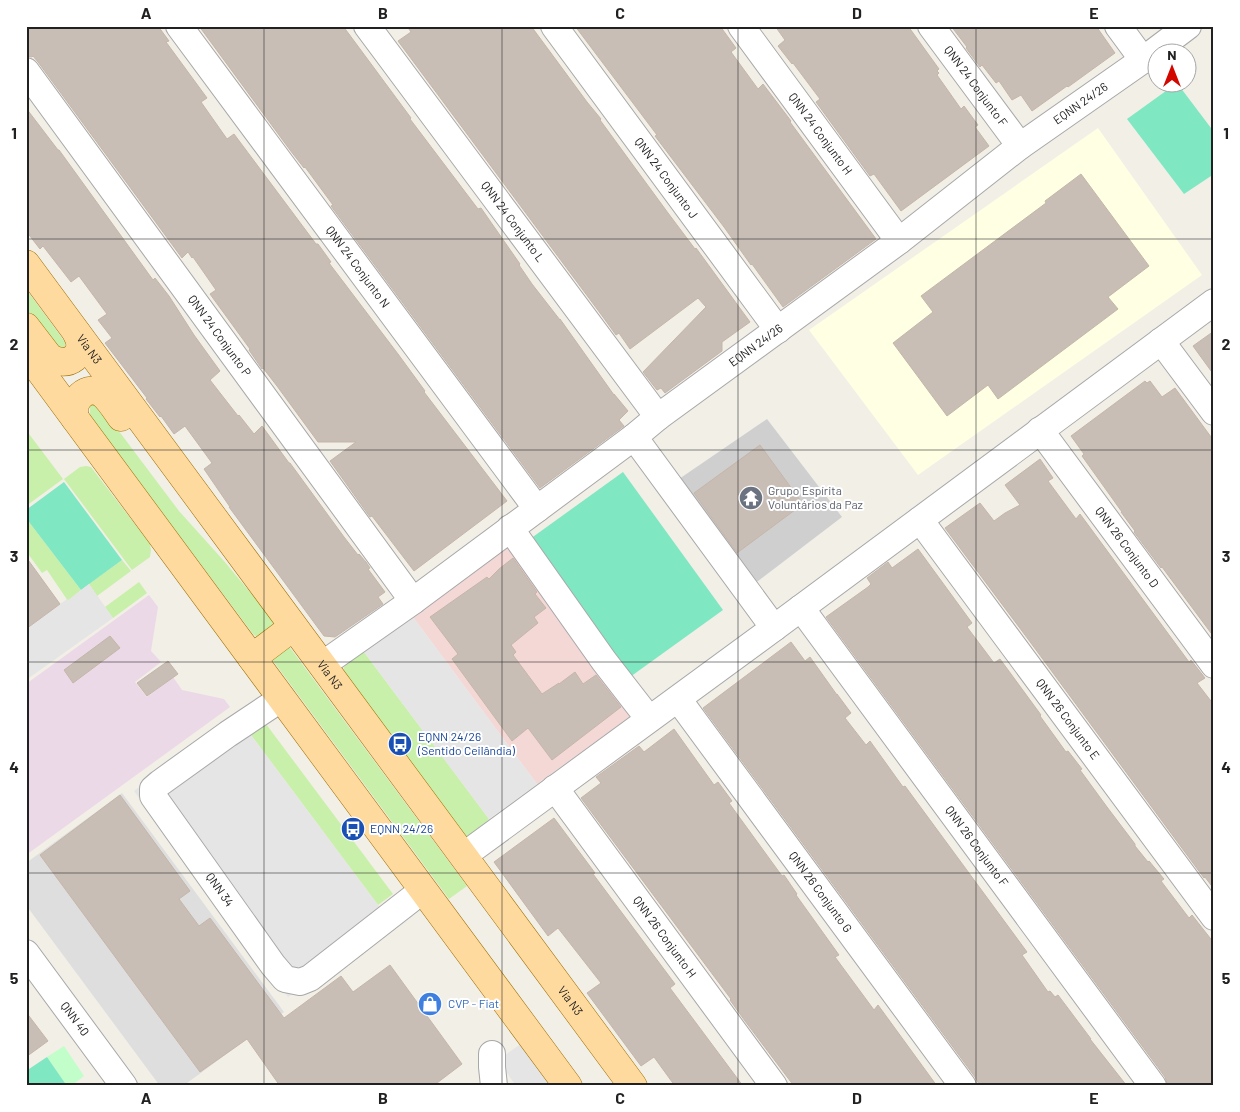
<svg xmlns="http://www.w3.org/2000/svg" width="1240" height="1112" font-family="Barlow,sans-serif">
<rect width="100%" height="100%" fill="#f2efe7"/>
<polygon fill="#dfdede" points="122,793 284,1012 183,1086 160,1086 26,905 26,863"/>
<polygon fill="#f4d8d6" points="506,541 635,713 537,784 410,613"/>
<polygon fill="#ecd9e7" points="149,595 158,607 151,651 161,662 135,682 147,697 173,677 182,690 224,699 230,707 26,855 26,684"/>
<polygon fill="#feffe3" points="1098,128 1202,275 918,475 809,330"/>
<polygon fill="#cfcfcf" points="767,419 842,517 754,584 679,479"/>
<g fill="#c9f0aa">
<polygon points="26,289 65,342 65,346 62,348 59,348 52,344 26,310"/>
<polygon points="93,404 100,406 179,511 224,561 273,620 275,624 258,638 253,634 90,416 90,406"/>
<polygon points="26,430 63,479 26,506"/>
<polygon points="86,466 91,467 150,544 151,550 150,557 132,570 64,479 80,467"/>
<polygon points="26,518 81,590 68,601 47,570 42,573 26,551"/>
<polygon points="122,560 131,571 97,596 89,584"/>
<polygon points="139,582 147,593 113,618 105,607"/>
<polygon points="288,645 467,886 449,899 271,658"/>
<path d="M361,648L489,819C481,828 475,838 462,836L343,673C343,662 354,655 361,648Z"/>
<polygon points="263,720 393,894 378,905 248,731"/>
</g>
<polygon fill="#c2feca" points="64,1046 84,1076 71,1086 67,1086 47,1057"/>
<g fill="#80e7c3">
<polygon points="1177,83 1214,132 1214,174 1184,194 1127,119"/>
<polygon points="623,472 723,610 630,677 530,539"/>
<polygon points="64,482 122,560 81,590 26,518 26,510"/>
<polygon points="47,1057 67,1086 26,1086 26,1071"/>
</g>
<g fill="#e5e5e5">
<polygon points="89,584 113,618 26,680 26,629 67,599 68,600"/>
<polygon points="410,613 537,784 489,819 361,648"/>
<polygon points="236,715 390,921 288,997 134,791"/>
<polygon points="522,1043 552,1086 516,1086 498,1060"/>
</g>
<g fill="#c8beb6" stroke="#c5b6a8">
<polygon points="26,26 158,26 169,41 166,42 207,98 201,102 227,139 234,134 316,244 318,244 331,262 329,263 398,354 425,391 424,392 507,501 414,571 372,516 370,517 330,461 356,442 318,442 277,386 263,368 262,369 249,350 250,349 210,294 216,290 193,257 192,258 188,252 182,258 38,62 33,56 32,57 26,56"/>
<polygon points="199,26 343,26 411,118 410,119 478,209 481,208 520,264 519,265 532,284 560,320 560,319 614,395 614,394 628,411 619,420 624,426 540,488 331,206 333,205 305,167 304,168 290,150"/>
<polygon points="407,26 531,26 587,102 601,119 600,120 668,213 695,249 696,248 750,322 722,342 722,351 665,393 661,388 657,390 643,372 706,307 698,298 630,349 619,333 616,335 603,317 398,41 411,32"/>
<polygon points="575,26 720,26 736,48 731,52 758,89 763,84 791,121 790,122 876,239 783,307 752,264 751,265 724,227 655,136 657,135"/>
<polygon points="775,26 908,26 939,69 937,71 939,73 937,75 961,109 964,106 978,125 975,127 989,146 901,211 874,174 870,176 816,102 820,99 793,63 792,64 778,46 785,40"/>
<polygon points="951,26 1096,26 1115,53 1068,87 1067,86 1032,111 1021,95 1012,100 999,81 996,83 982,65 980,67 966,48 967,47"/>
<polygon points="26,108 58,150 59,150 153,280 155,278 169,296 194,335 220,371 210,380 238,416 239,415 254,434 262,426 289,463 290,463 344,537 358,555 359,554 366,562 370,568 368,569 385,592 378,597 383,604 335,637 324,636 229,507 230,507 204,469 212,463 185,426 174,434 161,416 160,417 146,399 147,398 105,343 112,338 98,320 107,314 79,276 71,282 43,246 40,249 26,231"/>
<polygon points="1081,174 1149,266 1108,297 1118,309 998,399 988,385 947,416 893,343 933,312 921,296 1046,203 1045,201"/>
<polygon points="1214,331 1214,375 1193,346"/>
<polygon points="1145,381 1147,383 1150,381 1162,397 1175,388 1214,441 1214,637 1162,567 1161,568 1134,532 1135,531 1121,512 1122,512 1082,456 1084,454 1071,436"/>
<polygon points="760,445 803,504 737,553 694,493"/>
<polygon points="1040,459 1053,478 1048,481 1076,519 1080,514 1189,662 1191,660 1205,678 1197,683 1214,705 1214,889 1205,877 1204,878 1028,639 945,528 980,503 994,521 1005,513 1020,505 1005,485"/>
<polygon points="918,549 972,623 967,627 994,663 1000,659 1041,715 1040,716 1066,752 1068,751 1082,769 1080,770 1107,807 1135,844 1135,846 1148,862 1149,861 1164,879 1161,881 1189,918 1192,915 1214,943 1214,1086 1168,1086 1165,1077 826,617 868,587 871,584 867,578 888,562 892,568"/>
<polygon points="26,557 60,604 26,629"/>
<polygon points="513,558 537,592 535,594 546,608 534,617 538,623 511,645 516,652 513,655 542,694 559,683 559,684 575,672 583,684 596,675 621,707 552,760 528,728 512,741 452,659 458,654 430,617 487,577 489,579 499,569"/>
<polygon points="110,636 120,648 73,683 64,670"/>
<polygon points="791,642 805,661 810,657 837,695 837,694 851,713 845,718 866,745 870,741 903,787 905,786 1027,952 1022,955 1048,992 1050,991 1055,997 1058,995 1091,1039 1090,1039 1127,1086 980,1086 975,1077 703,708"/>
<polygon points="168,661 178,674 147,696 137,683"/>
<polygon points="674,729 714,785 718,782 732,801 729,803 782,876 784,875 797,894 796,895 839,955 835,957 874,1010 878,1005 937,1086 794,1086 745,1021 730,1000 731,999 581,798 601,783 596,777 639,746 644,752"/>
<polygon points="120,795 190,891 179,899 199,926 210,918 284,1018 341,976 353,992 390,965 462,1064 433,1086 280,1086 247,1039 200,1072 40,855"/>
<polygon points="554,818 595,873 593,874 675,984 670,988 743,1086 675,1086 654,1057 641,1066 587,993 601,983 558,928 548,936 494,862"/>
<polygon points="26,1012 48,1041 26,1057"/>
</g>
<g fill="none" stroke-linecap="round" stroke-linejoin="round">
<g stroke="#a8a8a8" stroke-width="28">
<g id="minor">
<path id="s1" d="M179,26L537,509"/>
<path id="s2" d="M367,26L658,417"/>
<path id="s3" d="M554,26L778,330"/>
<path id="s4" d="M741,26L899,241"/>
<path id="s5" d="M931,26L1020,146"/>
<polyline points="1118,26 1143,60"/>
<path id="s6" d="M26,71L413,601"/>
<polyline points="1161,341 1214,412"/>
<path id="s7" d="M1040,430L1214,665"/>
<polyline points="634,437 774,628"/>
<path id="s8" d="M920,520L1214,917"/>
<polyline points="510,528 604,661 649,719"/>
<path id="s9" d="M801,608L1153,1086"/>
<path id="s10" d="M322,665L413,601L634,437L658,417L899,241L1020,146L1143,60L1188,26"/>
<path id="s11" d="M282,698L228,734L160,783L153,789V796L273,965L285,979L300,982L310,978L423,890"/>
<path id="s12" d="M678,699L963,1086"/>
<path id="s13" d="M555,788L774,1086"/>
<polyline points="463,856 774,628 1214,302"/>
<path id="s14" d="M26,953L124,1086"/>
<polyline points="492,1054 492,1067 494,1086"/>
</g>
</g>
<g stroke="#9e7000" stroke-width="29">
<g id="major">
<path id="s15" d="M26,264L633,1086"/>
<path d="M26,327L49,357C68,370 88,354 77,334"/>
<polyline points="26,352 568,1086"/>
<path d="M75,418C70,400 87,383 103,394C110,400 116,410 121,417"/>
<polyline points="252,658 293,627"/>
</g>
</g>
<use href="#minor" stroke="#fff" stroke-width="26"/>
<use href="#major" stroke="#ffda9f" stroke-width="28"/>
</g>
<path fill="none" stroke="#212121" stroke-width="1" stroke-opacity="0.55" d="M264,26V1086M502,26V1086M738,26V1086M976,26V1086M26,239H1214M26,450H1214M26,662H1214M26,873H1214"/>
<defs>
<g id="temple-disc" transform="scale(1.25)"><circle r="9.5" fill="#6b7280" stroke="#fff"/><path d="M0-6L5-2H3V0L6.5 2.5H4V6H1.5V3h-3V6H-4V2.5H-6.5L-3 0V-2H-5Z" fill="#fff"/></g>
<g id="bus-disc" transform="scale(1.25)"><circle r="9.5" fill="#1a4fb4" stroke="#fff"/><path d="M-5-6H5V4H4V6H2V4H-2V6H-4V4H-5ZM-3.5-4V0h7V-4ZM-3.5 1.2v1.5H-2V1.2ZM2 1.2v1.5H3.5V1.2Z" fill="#fff"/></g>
<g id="shop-disc" transform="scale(1.25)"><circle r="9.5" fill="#3f7fe0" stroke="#fff"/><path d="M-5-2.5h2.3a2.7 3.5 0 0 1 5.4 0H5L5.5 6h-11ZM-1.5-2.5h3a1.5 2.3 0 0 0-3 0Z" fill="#fff"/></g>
</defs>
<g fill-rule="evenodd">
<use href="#temple-disc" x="751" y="498"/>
<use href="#bus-disc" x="400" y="744"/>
<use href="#bus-disc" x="353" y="829"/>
<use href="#shop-disc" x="430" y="1004"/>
</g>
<g text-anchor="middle" stroke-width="4" stroke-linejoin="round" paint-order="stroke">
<g font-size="12" fill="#212121" stroke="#fff">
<text dy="4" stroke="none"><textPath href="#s5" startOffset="75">QNN 24 Conjunto F</textPath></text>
<text dy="4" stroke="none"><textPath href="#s10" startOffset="944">EQNN 24/26</textPath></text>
<text dy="4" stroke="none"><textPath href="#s4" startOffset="134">QNN 24 Conjunto H</textPath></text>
<text dy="4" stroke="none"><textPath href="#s3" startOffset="189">QNN 24 Conjunto J</textPath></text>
<text dy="4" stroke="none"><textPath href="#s2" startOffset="244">QNN 24 Conjunto L</textPath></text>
<text dy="4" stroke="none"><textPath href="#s1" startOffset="300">QNN 24 Conjunto N</textPath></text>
<text dy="4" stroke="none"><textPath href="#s6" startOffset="328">QNN 24 Conjunto P</textPath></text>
<text dy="4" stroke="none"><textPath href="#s10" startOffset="539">EQNN 24/26</textPath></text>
<text dy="4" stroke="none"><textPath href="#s15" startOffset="106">Via N3</textPath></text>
<text dy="4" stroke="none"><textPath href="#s7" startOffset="146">QNN 26 Conjunto D</textPath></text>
<text dy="4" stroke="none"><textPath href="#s15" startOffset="511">Via N3</textPath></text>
<text dy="4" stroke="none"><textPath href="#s8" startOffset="248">QNN 26 Conjunto E</textPath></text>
<text dy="4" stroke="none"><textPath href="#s9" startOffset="296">QNN 26 Conjunto F</textPath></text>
<text dy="4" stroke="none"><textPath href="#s11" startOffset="280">QNN 34</textPath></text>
<text dy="4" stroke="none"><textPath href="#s12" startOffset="240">QNN 26 Conjunto G</textPath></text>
<text dy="4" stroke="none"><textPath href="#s13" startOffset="185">QNN 26 Conjunto H</textPath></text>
<text dy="4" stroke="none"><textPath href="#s15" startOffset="916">Via N3</textPath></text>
<text dy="4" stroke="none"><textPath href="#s14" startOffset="82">QNN 40</textPath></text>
</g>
<g font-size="12" fill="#5b616d" stroke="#fff" text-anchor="start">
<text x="768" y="495">Grupo Espírita<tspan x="768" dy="14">Voluntários da Paz</tspan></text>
</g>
<g font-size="12" fill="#164399" stroke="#fff" text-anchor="start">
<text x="418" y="741">EQNN 24/26<tspan x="418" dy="14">(Sentido Ceilândia)</tspan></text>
<text x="370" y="833">EQNN 24/26</text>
</g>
<g font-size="12" fill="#366cbe" stroke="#fff" text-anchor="start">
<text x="448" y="1008">CVP - Fiat</text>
</g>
</g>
<rect width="1240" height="1112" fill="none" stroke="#ffffff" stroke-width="55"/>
<g transform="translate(1172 68)"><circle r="24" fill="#ffffff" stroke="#a6a6a6"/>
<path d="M0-4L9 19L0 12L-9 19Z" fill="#d20800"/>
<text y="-8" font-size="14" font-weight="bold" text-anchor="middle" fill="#212121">N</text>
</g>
<rect x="28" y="28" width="1184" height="1056" fill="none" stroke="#212121" stroke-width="2"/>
<g font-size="16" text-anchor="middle" font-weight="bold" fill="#212121">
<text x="146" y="19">A</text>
<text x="383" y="19">B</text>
<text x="620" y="19">C</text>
<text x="857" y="19">D</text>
<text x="1094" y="19">E</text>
<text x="14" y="139">1</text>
<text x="1226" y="139">1</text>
<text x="14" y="350">2</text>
<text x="1226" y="350">2</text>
<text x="14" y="562">3</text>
<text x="1226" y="562">3</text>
<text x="14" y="773">4</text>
<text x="1226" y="773">4</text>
<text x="14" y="984">5</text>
<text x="1226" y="984">5</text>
<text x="146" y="1104">A</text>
<text x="383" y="1104">B</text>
<text x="620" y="1104">C</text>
<text x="857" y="1104">D</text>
<text x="1094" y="1104">E</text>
</g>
</svg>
